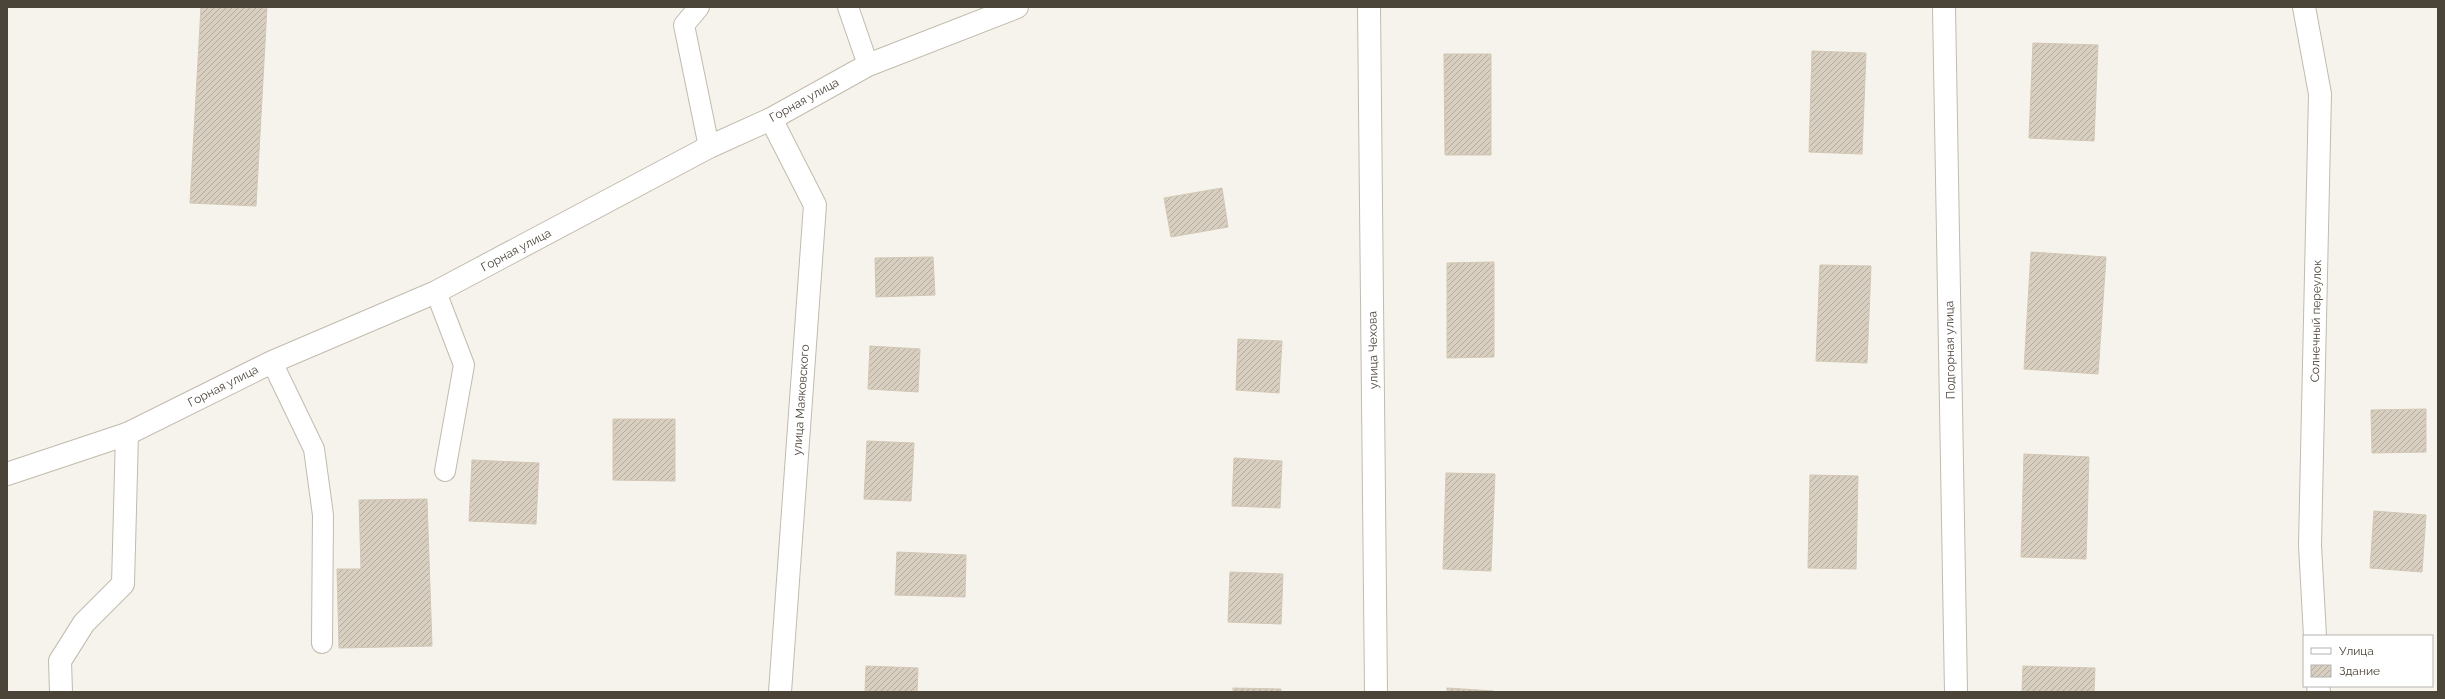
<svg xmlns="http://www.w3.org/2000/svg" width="2445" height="699" font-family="Raleway,sans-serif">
<defs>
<pattern id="building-hatch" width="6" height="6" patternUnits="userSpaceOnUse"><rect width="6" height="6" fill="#d8cfc1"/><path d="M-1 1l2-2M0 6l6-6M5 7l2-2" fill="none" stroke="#b1aa9e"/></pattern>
</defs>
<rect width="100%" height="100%" fill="#f6f3ec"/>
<g fill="url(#building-hatch)" stroke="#d3c7b4">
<polygon points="201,7 267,7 256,206 190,203"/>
<polygon points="2033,43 2098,45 2094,141 2029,138"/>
<polygon points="1812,51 1866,53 1862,154 1809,152"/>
<polygon points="1444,54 1491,54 1491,155 1445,155"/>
<polygon points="1222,188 1228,227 1171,237 1164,198"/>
<polygon points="2031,252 2106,257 2098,374 2024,369"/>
<polygon points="933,257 935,295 876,297 875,258"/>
<polygon points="1494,262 1494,357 1447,358 1447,263"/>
<polygon points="1820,265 1871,266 1867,363 1816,361"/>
<polygon points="1238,339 1282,341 1279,393 1236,390"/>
<polygon points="870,346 920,349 918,392 868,389"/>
<polygon points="2426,409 2426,452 2372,453 2371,410"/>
<polygon points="613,419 675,419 675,481 613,480"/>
<polygon points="867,441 914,443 911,501 864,499"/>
<polygon points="2024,454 2089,457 2086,559 2021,557"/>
<polygon points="1234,458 1282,461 1280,508 1232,506"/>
<polygon points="472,460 539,463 536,524 469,521"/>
<polygon points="1446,473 1495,474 1491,571 1443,569"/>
<polygon points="1810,475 1858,476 1856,569 1808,568"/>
<polygon points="427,499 432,646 339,648 337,569 361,569 359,500"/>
<polygon points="2374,511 2426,515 2422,572 2370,568"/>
<polygon points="897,552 966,555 965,597 895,595"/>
<polygon points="1230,572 1283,574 1281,624 1228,622"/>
<polygon points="866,666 918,668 917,692 865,692"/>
<polygon points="2023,666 2095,668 2094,692 2022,692"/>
<polygon points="1233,688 1281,689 1281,692 1233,692"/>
<polygon points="1447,688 1494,691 1494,692 1447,692"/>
</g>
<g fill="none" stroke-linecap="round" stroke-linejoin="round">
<g stroke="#c2bbae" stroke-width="22">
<g id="service">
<polyline points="699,7 684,25 709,147"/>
<polyline points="848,7 868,65"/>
<polyline points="436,292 464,365 445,471"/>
<polyline points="272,362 314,449 323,515 322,643"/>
</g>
</g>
<g stroke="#c2bbae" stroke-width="24">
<g id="minor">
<polyline points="1369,7 1376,692"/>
<polyline points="1944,7 1956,692"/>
<polyline points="2304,7 2320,94 2310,545 2315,636"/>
<polyline points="771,119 815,205 780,692"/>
<polyline points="7,474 127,434 272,362 436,292 709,147 771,119 868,65 1017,7"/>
<polyline points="2318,686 2319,692"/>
<polyline points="61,692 60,661 84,623 123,584 127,434"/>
</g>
</g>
<use href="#service" stroke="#fff" stroke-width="20"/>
<use href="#minor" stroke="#fff" stroke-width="22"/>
</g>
<g text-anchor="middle" stroke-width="4" stroke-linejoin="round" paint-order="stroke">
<g font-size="12" fill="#4b4439" stroke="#fff">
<text transform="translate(804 100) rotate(-29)" y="4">Горная улица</text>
<text transform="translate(516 250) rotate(-28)" y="4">Горная улица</text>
<text transform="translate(2316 321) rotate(-89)" y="4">Солнечный переулок</text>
<text transform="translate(1373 350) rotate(-91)" y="4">улица Чехова</text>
<text transform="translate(1950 350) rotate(-91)" y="4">Подгорная улица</text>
<text transform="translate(223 386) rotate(-27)" y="4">Горная улица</text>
<text transform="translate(801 400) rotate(-86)" y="4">улица Маяковского</text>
</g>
</g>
<rect width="2445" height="699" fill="none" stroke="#4b4439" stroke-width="16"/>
<rect x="2303" y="635" width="130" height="52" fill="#ffffff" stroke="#b7b4b0"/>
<rect x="2311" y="648" width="20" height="6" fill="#ffffff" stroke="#b7b4b0"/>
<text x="2339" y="655" font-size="12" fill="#4b4439">Улица</text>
<rect x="2311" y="665" width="20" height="12" fill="url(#building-hatch)" stroke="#b7b4b0"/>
<text x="2339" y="675" font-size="12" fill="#4b4439">Здание</text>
</svg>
